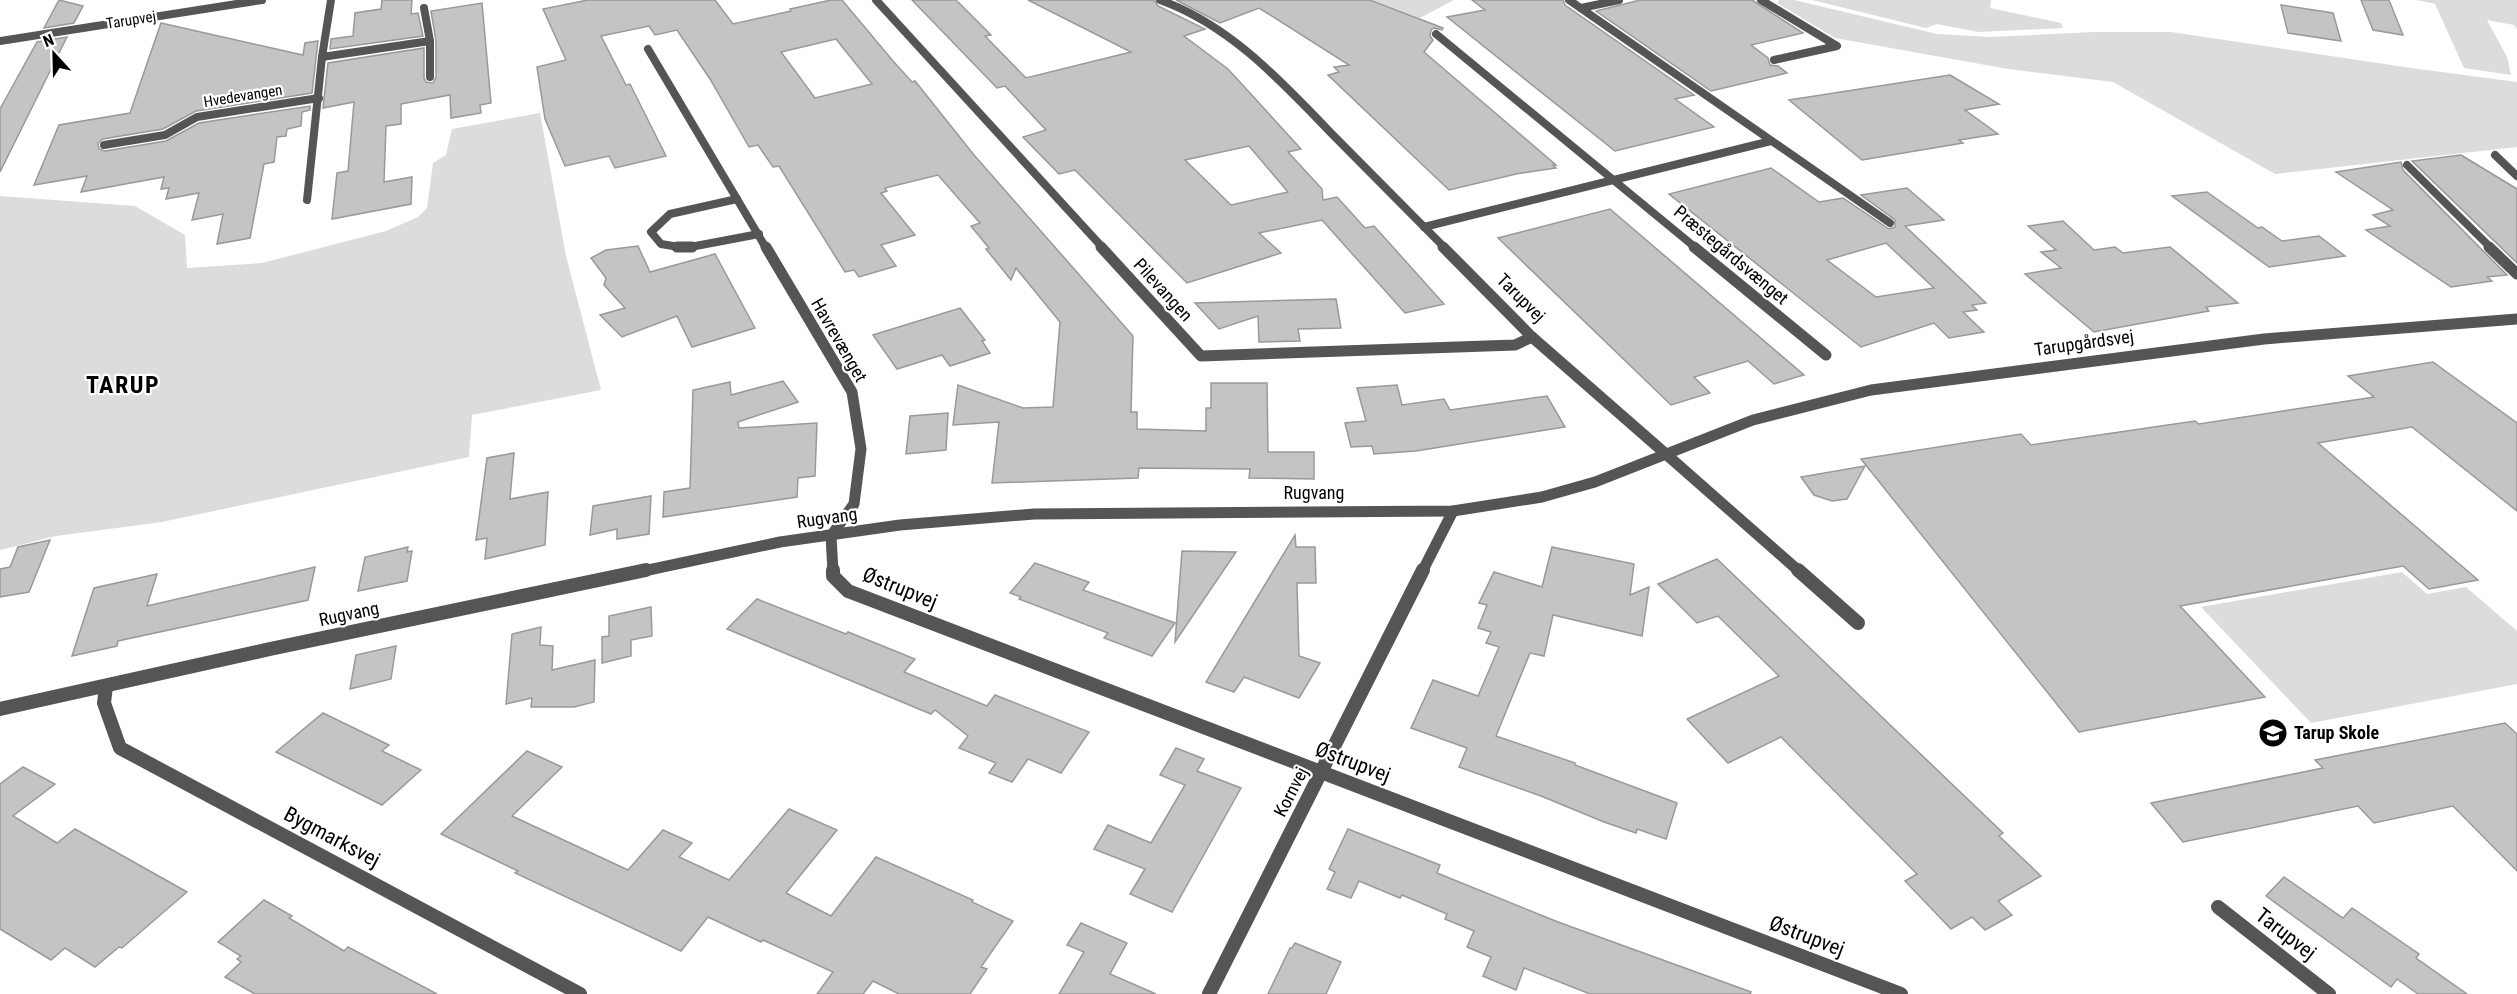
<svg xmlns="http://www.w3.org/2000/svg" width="2517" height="994" font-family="'Roboto Condensed',sans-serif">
<rect width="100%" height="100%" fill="#fff"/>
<g fill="#dcdcdc">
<polygon points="1373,0 1454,0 1420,18"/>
<polygon points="1779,0 1794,0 1937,34 1990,37 2094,32 2171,32 2411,68 2517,82 2517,147 2275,174 2113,82 2008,69 1835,38 1777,3"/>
<polygon points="1812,0 1991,0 1990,8 2061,23 2063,28 1978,32 1937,24 1926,28"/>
<polygon points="2417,0 2517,0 2517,29 2514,25 2487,20 2507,57 2511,75 2464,68 2435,4"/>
<polygon points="540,113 566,256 601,390 472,415 469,457 162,522 56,536 0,550 0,196 135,206 185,235 187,268 262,263 386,231 418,217 427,208 433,163 446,155 452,129"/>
<polygon points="2402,572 2427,594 2466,587 2517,631 2517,684 2311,723 2201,607"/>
</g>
<g fill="#c4c4c4" stroke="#999" stroke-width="1.5" fill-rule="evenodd">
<polygon points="59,0 83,6 74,23 44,28"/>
<polygon points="382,0 412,0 411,14 418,13 423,36 330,49 331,39 353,36 355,13 381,9"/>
<path d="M588,0H715L733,24L791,11L790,9L831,0H842L893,61L912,82L915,81L974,155L1133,336L1131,412H1137V429L1206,431V408H1211V383H1267L1268,452H1314V479L1249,478L1250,469L1139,468L1138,478L992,483L999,422L953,425L958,385L1023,408L1053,407L1060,322L1016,268L1011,280L986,249L989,248L971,226L980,223L938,175L885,188L887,191L881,193L915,235L881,245L896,266L859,277L854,270L845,272L779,166L773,167L758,145L749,147L710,79L677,30L655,35L649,26L601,36L626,85L630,84L666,156L615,168L609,156L565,166L545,119L537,67L566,60L543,9ZM836,39L872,84L815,98L781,52Z"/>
<path d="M912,0H956L991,35L985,36L1026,78L1131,52L1028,0H1154L1158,6L1205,29L1184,36L1228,69L1301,149L1288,152L1322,189L1323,200L1337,197L1365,228L1374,226L1444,304L1405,313L1322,220L1259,233L1281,253L1187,283L1075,170L1059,174L1023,137L1046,130L1005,86L997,88ZM1249,146L1288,192L1231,205L1185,160Z"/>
<polygon points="1176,0 1370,0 1443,28 1442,30 1434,28 1431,30 1430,36 1433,40 1424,52 1556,165 1553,165 1556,168 1516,174 1449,190 1328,75 1339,72 1334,67 1349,65 1259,8 1220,23"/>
<polygon points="1472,0 1563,0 1565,5 1694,95 1675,99 1714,127 1615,151 1447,17 1485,10"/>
<polygon points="1640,0 1752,0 1803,33 1751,45 1768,58 1770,65 1778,66 1787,73 1711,91 1596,11"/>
<polygon points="2361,0 2389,0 2403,35 2373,30"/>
<polygon points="482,3 491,103 480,105 481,113 451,118 450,95 401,104 401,124 386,126 384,182 412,177 411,204 332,219 337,173 348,171 354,102 323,108 328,63 424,48 424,78 426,82 433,83 436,77 436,41 431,11"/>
<polygon points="2281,5 2333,13 2341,41 2288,33"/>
<polygon points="161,23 303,55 305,43 318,41 312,93 196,111 163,129 103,139 98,143 99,149 105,151 166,141 199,123 310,106 310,110 302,112 301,126 287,129 286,136 277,137 274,162 264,164 250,238 217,244 223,214 192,220 199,193 166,199 169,188 161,189 164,177 81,192 87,176 34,185 59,125 130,113"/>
<polygon points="67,37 0,172 0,109 37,42"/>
<polygon points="1950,75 1999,104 1965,110 1998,134 1959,140 1963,143 1862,160 1789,100"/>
<polygon points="2461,155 2517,189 2517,263 2412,161"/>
<polygon points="2401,162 2403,170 2507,275 2487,277 2492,281 2451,287 2366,230 2390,226 2373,215 2393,210 2336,172"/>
<path d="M1771,168L1819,202L1843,198L1889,229L1895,227V220L1861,195L1907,188L1944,220L1905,226L1986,303L1972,305L1977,310L1963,312L1984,332L1949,338L1934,323L1861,347L1669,194ZM1886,243L1934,288L1876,297L1827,260Z"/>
<polygon points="2207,192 2258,228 2262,227 2282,241 2319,236 2345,256 2269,267 2172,196"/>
<polygon points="1610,209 1804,375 1774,384 1748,361 1694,377 1710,393 1671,405 1498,238"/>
<polygon points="2063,221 2094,250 2115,247 2123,253 2170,247 2238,303 2206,307 2209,311 2094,332 2025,274 2061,268 2041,252 2056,250 2028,226"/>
<polygon points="638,246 650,272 715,254 755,328 692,347 677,316 622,337 600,315 625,308 604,285 606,278 591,258 606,250"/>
<polygon points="1336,299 1341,328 1298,329 1300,341 1259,342 1258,316 1219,329 1195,303"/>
<polygon points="960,308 985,340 982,341 990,353 950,366 942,355 897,369 873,335"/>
<polygon points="2433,362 2517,423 2517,511 2412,427 2318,443 2478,580 2429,589 2403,566 2180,606 2265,697 2079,732 1861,459 2021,434 2031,445 2195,421 2199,424 2374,397 2348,376"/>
<polygon points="783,381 798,402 738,422 739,428 817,423 815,476 798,478 797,497 663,517 664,492 690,488 693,390 730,382 731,395"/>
<polygon points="1397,385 1402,405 1444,399 1450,410 1547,396 1565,427 1416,451 1374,454 1372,446 1351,447 1345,423 1366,421 1357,388"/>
<polygon points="948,413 946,450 906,454 910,416"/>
<polygon points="514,453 510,499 548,492 545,545 485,559 487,538 476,540 487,458"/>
<polygon points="1865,466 1847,499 1832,501 1814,495 1801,477"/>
<polygon points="651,496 649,534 617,539 617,529 590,535 593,506"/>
<polygon points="1295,535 1296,547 1315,547 1316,583 1297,583 1299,656 1320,663 1299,698 1244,677 1234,692 1206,682"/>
<polygon points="50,540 29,592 0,597 0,569 10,567 18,547"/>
<polygon points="408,547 407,552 412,551 407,581 358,591 365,557"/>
<polygon points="1552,547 1634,564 1630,595 1649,587 1642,636 1553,615 1544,656 1530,653 1496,736 1575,763 1575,765 1677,803 1666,839 1637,829 1636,833 1604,822 1541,796 1459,767 1467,748 1411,728 1433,680 1478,696 1499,647 1486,643 1491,632 1478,628 1487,605 1479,603 1494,572 1542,587"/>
<polygon points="1182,551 1236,552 1175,642"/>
<polygon points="1717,559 2003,833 1999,836 2041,876 1998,901 2012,915 1985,930 1972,917 1951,929 1905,881 1917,874 1781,737 1728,763 1687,719 1779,676 1718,616 1697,623 1658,584"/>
<polygon points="1035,563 1089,582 1083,590 1175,623 1152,656 1104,638 1108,633 1019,599 1021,597 1010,593"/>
<polygon points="315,567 308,600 118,641 117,646 72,656 94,588 157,574 147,606"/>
<polygon points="757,599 846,634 848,632 915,659 904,672 987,706 995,695 1089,732 1061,773 1028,759 1012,782 989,773 996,763 959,748 968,736 935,710 931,714 727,629"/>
<polygon points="651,607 652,636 631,640 631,656 602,663 602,637 609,636 609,616"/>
<polygon points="541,627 540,645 553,646 552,670 595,660 594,702 574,707 531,707 532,698 506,704 512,634"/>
<polygon points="396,646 391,679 350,689 356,655"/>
<polygon points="323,713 389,745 382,751 421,770 382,805 276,752"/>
<polygon points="2505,723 2517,734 2517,871 2453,806 2374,823 2358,806 2183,842 2151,803 2323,768 2315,760"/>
<polygon points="1176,748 1204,759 1197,771 1241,788 1172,912 1130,894 1145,869 1094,849 1108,825 1151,843 1185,785 1160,775"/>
<polygon points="527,751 562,767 512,816 628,870 663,830 692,843 679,857 729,880 789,809 837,830 786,893 831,916 876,857 973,900 972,902 1013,921 981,967 987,969 970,994 899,994 873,981 863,994 817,994 833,972 763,940 761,942 708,917 681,951 515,873 518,871 441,834"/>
<polygon points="23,767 55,784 13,816 57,843 75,829 187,892 122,948 119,947 95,967 65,948 51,960 0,929 0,784"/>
<polygon points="1348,829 1440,865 1437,873 1558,922 1751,992 1750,994 1590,994 1524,968 1516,990 1483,976 1491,957 1467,947 1474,931 1445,919 1447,914 1402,895 1400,898 1359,881 1351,898 1327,889 1335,872 1329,869"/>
<polygon points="2284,877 2343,918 2352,908 2419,954 2416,958 2467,994 2418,994 2397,979 2391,987 2266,896"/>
<polygon points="264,900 292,916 289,918 344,951 348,947 437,994 255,994 225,977 241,962 237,959 241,956 218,942"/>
<polygon points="1081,923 1127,943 1110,974 1156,994 1059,994 1084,952 1067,945"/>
<polygon points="1295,943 1341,962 1326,994 1268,994 1290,948 1292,948"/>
</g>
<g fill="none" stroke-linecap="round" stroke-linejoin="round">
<g stroke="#555" stroke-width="8">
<polyline points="876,0 1103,248"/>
<polyline points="1569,0 1890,223"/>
<polyline points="1761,0 1837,46 1774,60"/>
<polyline points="424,8 430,41"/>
<polyline points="1581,8 1619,0"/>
<polyline points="1436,34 1696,248"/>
<polyline points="648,49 766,248"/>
<polyline points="322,57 430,41 430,77"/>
<polyline points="104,145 165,135 197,117 319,98"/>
<polyline points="2495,155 2517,176"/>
<polyline points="2407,165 2491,248"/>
<polyline points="737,199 670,214 651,232 661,244 685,248 759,234"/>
<polyline points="307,200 322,57 331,0"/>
<polyline points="1424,227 1771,141"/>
</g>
<g stroke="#555" stroke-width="11">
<polyline points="677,247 692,247"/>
<polyline points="766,247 852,392 861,449 854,504 831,536 833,572"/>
<polyline points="1101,247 1201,356 1515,345 1532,337"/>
<polyline points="1694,247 1826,355"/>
<polyline points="2489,247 2517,274"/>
<polyline points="1667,455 1800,572"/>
<polyline points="639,572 780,542 900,525 1034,514 1453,511 1542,497 1595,482 1753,420 1871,390 2264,339 2517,319"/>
<polyline points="1422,572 1453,511"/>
</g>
<g stroke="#555" stroke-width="14">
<polyline points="833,570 833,576 848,591 1901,994"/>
<polyline points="1798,570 1858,623"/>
<polyline points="106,686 104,703 120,748 580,994"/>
<polyline points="0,709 270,649 646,570"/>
<polyline points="2218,907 2329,994"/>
<polyline points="1209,994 1423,570"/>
</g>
<g stroke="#555" stroke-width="8">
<path d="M1160,0C1230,25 1282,82 1332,134C1370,172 1407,210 1445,248"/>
<polyline points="0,41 262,0"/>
</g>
<polyline stroke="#555" stroke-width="11" points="1443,247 1532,337 1667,455"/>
</g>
<defs>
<g id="school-disc" transform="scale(1.5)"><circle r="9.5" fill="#000" stroke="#fff"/><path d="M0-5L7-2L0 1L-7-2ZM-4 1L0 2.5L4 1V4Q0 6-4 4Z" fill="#fff"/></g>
</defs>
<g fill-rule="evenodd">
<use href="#school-disc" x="2273" y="733"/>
</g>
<g text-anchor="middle" stroke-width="4.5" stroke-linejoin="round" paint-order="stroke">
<g font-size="15" fill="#000" stroke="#fff">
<text transform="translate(131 20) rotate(-9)" y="5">Tarupvej</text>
<text transform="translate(243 96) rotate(-9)" y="5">Hvedevangen</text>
</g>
<g font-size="18" fill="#000" stroke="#fff">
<text transform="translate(1731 255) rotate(40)" y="6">Præstegårdsvænget</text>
<text transform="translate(1163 290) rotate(48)" y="6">Pilevangen</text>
<text transform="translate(1521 298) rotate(45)" y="6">Tarupvej</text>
<text transform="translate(839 340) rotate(60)" y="6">Havrevænget</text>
<text transform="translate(2084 343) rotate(-8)" y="6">Tarupgårdsvej</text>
<text x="1314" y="499">Rugvang</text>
<text transform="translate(827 518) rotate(-8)" y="6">Rugvang</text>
<text transform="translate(349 614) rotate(-12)" y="6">Rugvang</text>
<text transform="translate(1291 792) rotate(-63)" y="6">Kornvej</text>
</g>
<g font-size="18" font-weight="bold" fill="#000" stroke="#fff" text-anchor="start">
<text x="2294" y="739">Tarup Skole</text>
</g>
<g font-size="21" fill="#000" stroke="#fff">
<text transform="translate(900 588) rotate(22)" y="7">Østrupvej</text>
<text transform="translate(1353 762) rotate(21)" y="7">Østrupvej</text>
<text transform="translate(332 837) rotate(28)" y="7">Bygmarksvej</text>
<text transform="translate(2286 934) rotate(38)" y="7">Tarupvej</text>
<text transform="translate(1807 936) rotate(21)" y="7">Østrupvej</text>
</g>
<g font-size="24" font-weight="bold" letter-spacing="1.5" fill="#000" stroke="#fff">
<text x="123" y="393">TARUP</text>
</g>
</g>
<g transform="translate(54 54) rotate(338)" stroke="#ffffff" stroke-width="4.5" paint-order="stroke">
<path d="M0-4.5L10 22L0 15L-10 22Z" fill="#000000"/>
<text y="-9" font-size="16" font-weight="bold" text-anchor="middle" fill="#000000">N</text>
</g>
</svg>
